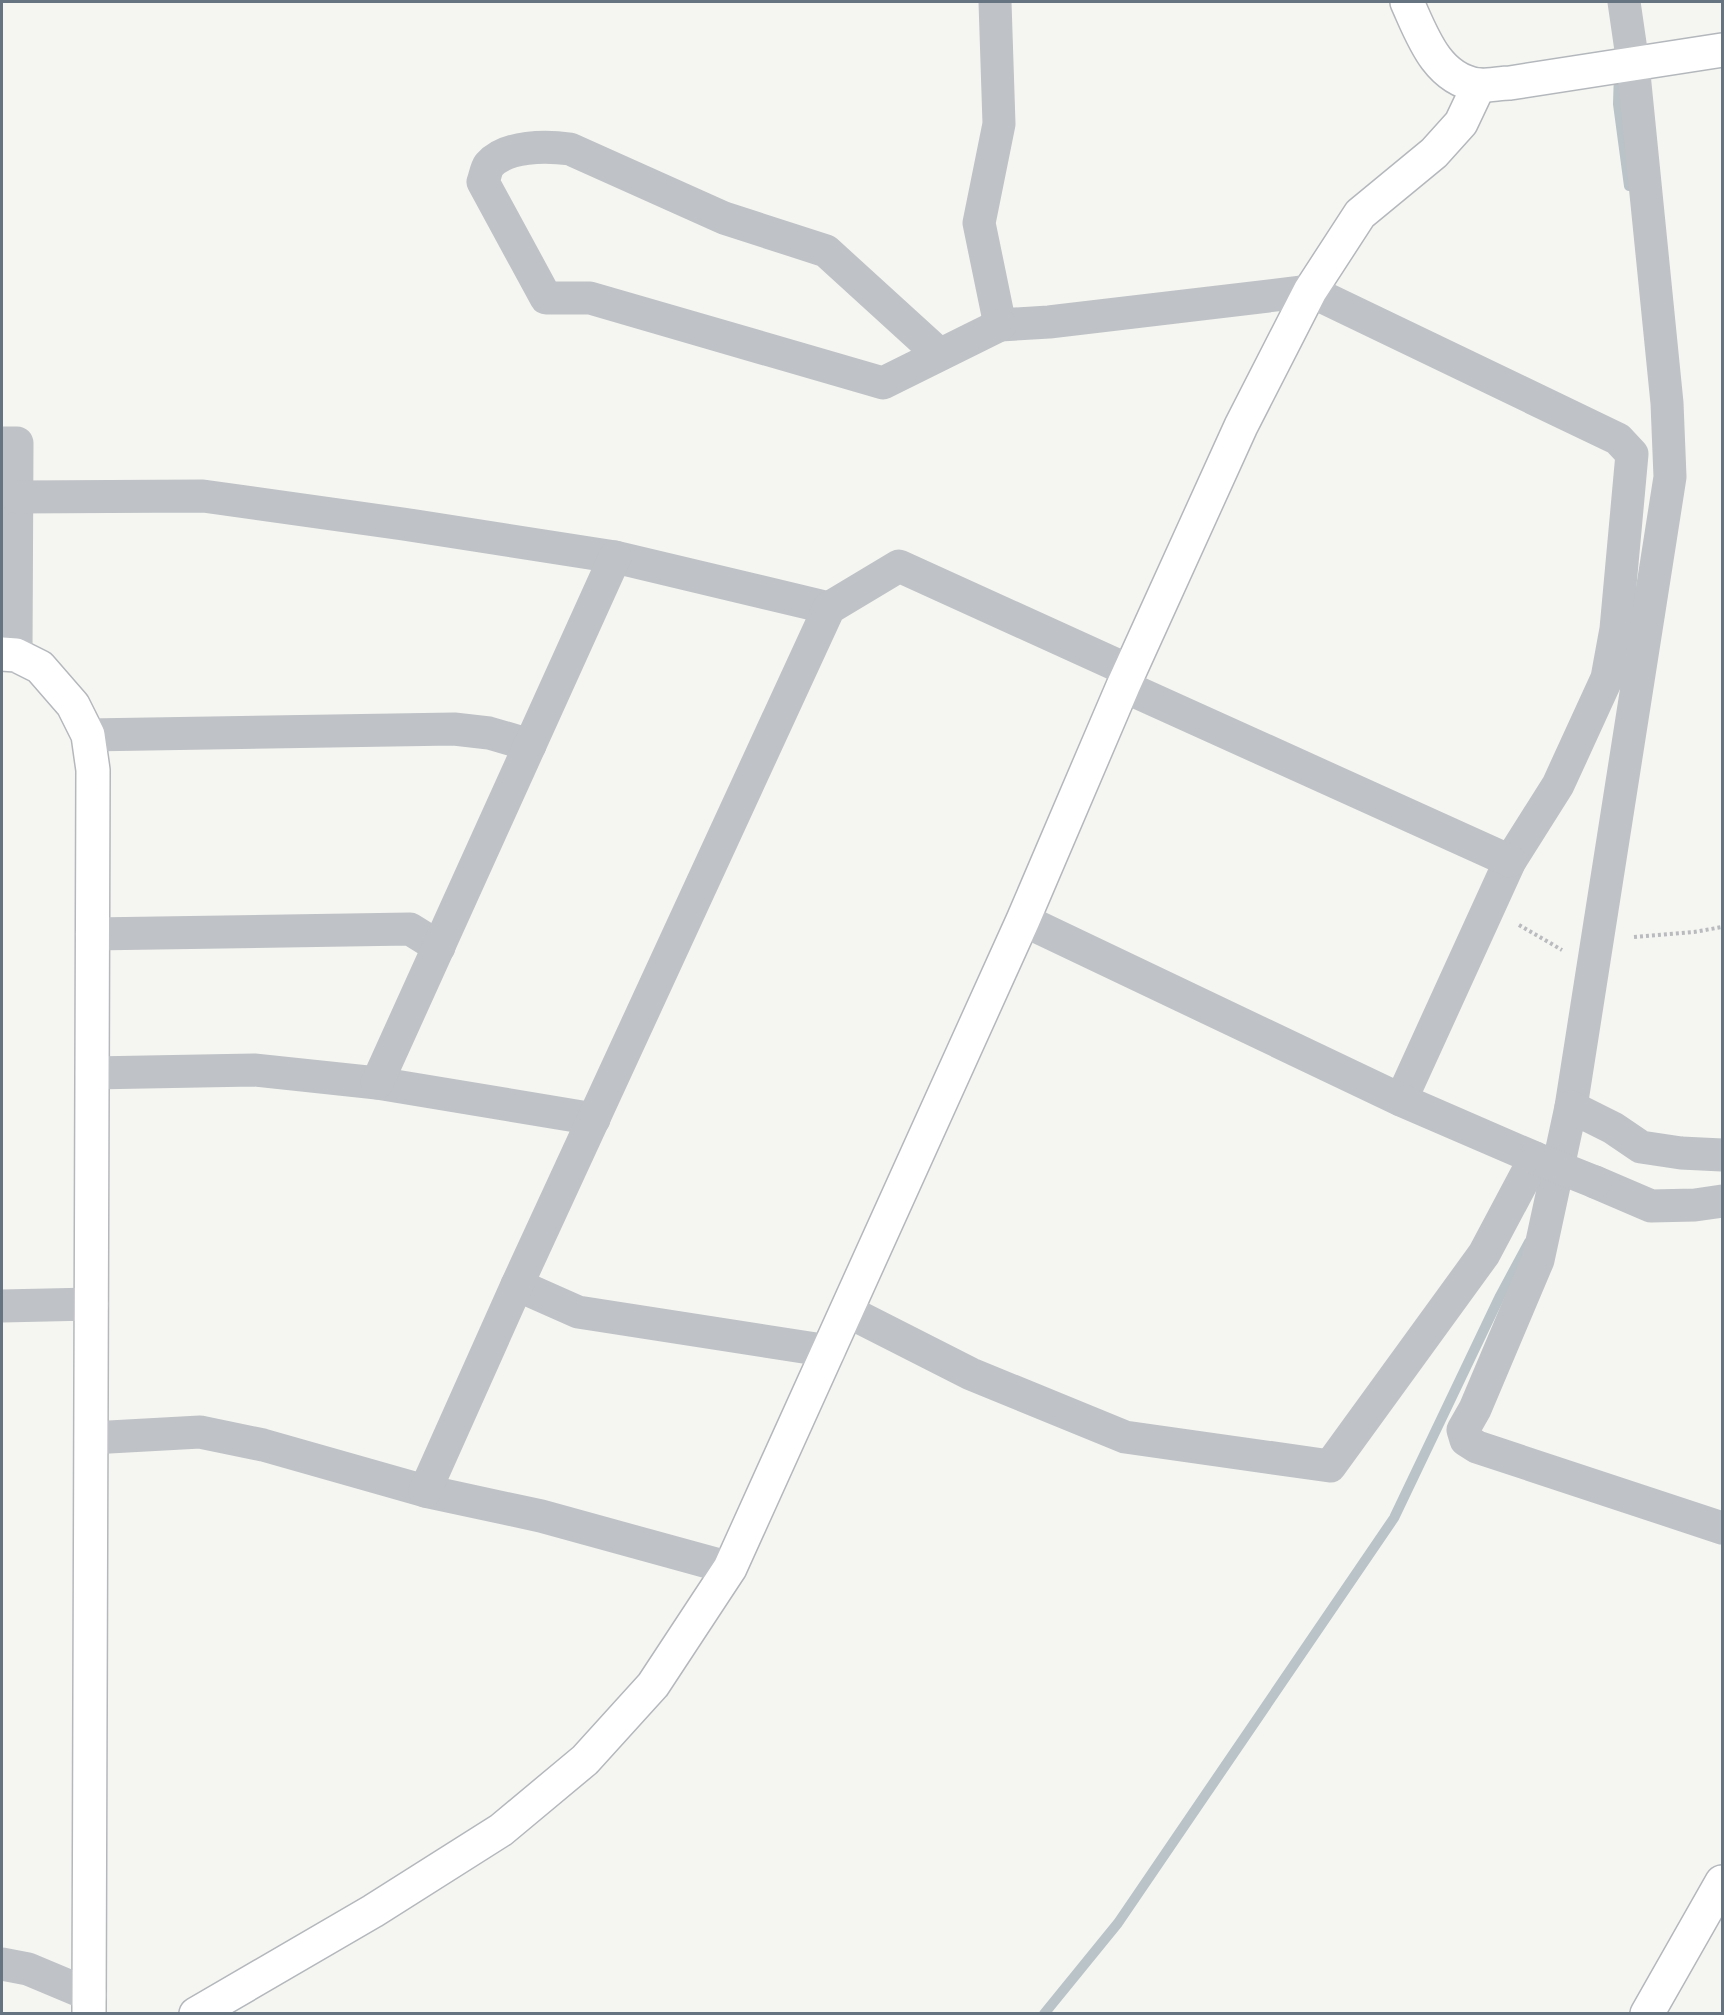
<svg xmlns="http://www.w3.org/2000/svg" width="1724" height="2015" font-family="Jost,sans-serif">
<rect width="100%" height="100%" fill="#f5f6f2"/>
<g fill="none" stroke-linecap="round" stroke-linejoin="round">
<g stroke="#b9c3c8" stroke-width="10">
<polyline points="1619,73 1618,104 1629,186"/>
<polyline points="1044,2014 1118,1923 1394,1518 1500,1296 1529,1242"/>
</g>
<g stroke="#b4b8bc" stroke-width="36">
<g id="secondary">
<path d="M1407,2C1422,35 1436,78 1477,85C1487,86 1500,83 1510,83L1722,50"/>
<polyline points="2,654 16,655 40,667 73,705 88,735 93,770 89,2014"/>
<polyline points="196,2014 373,1911 501,1830 585,1760 653,1685 730,1568 1023,920 1123,686 1241,426 1310,291 1360,214 1434,153 1461,123 1479,85"/>
<polyline points="1647,2014 1722,1882"/>
</g>
</g>
<g stroke="#b9bbbe" stroke-width="4" stroke-dasharray="3 3" stroke-linecap="butt">
<polyline points="1519,925 1562,950"/>
<polyline points="1634,937 1694,932 1722,927"/>
</g>
<g stroke="#bfc2c6" stroke-width="33">
<polyline points="995,2 999,124 979,223 1000,325 1049,322 1310,291 1618,439 1632,454 1616,629 1607,678 1558,785 1510,861 1401,1100"/>
<path d="M939,354L826,251L724,218L570,149C547,146 506,145 489,165C486,169 485,177 483,182L546,298H590L883,383L1000,325"/>
<polyline points="2,443 17,443 16,655"/>
<polyline points="17,497 203,496 403,524 615,557 829,608"/>
<polyline points="1123,686 1510,861"/>
<polyline points="88,735 454,729 489,733 530,745"/>
<polyline points="92,934 410,929 439,947"/>
<polyline points="92,1073 254,1070 377,1083 594,1119"/>
<polyline points="377,1083 615,557"/>
<polyline points="1571,1107 1670,477 1667,403 1633,64 1624,2"/>
<polyline points="1722,1155 1681,1153 1641,1147 1613,1128 1571,1107 1538,1260 1475,1409 1463,1430 1466,1440 1477,1447 1722,1528"/>
<polyline points="1595,1182 1651,1206 1695,1205 1722,1201"/>
<polyline points="517,1285 578,1312 829,1351"/>
<polyline points="2,1306 92,1304"/>
<polyline points="847,1311 971,1374 1125,1437 1330,1466 1484,1254 1535,1158 1401,1100 1023,920"/>
<polyline points="91,1438 200,1432 263,1445 425,1491 541,1516 730,1568"/>
<polyline points="425,1491 517,1285 829,608 899,566 1130,671"/>
<polyline points="2,1964 28,1969 90,1995"/>
</g>
<use href="#secondary" stroke="#fff" stroke-width="33"/>
<polyline stroke="#bfc2c6" stroke-width="33" points="1535,1158 1595,1182"/>
</g>
<rect width="1724" height="2015" fill="none" stroke="#667482" stroke-width="6"/>
</svg>
